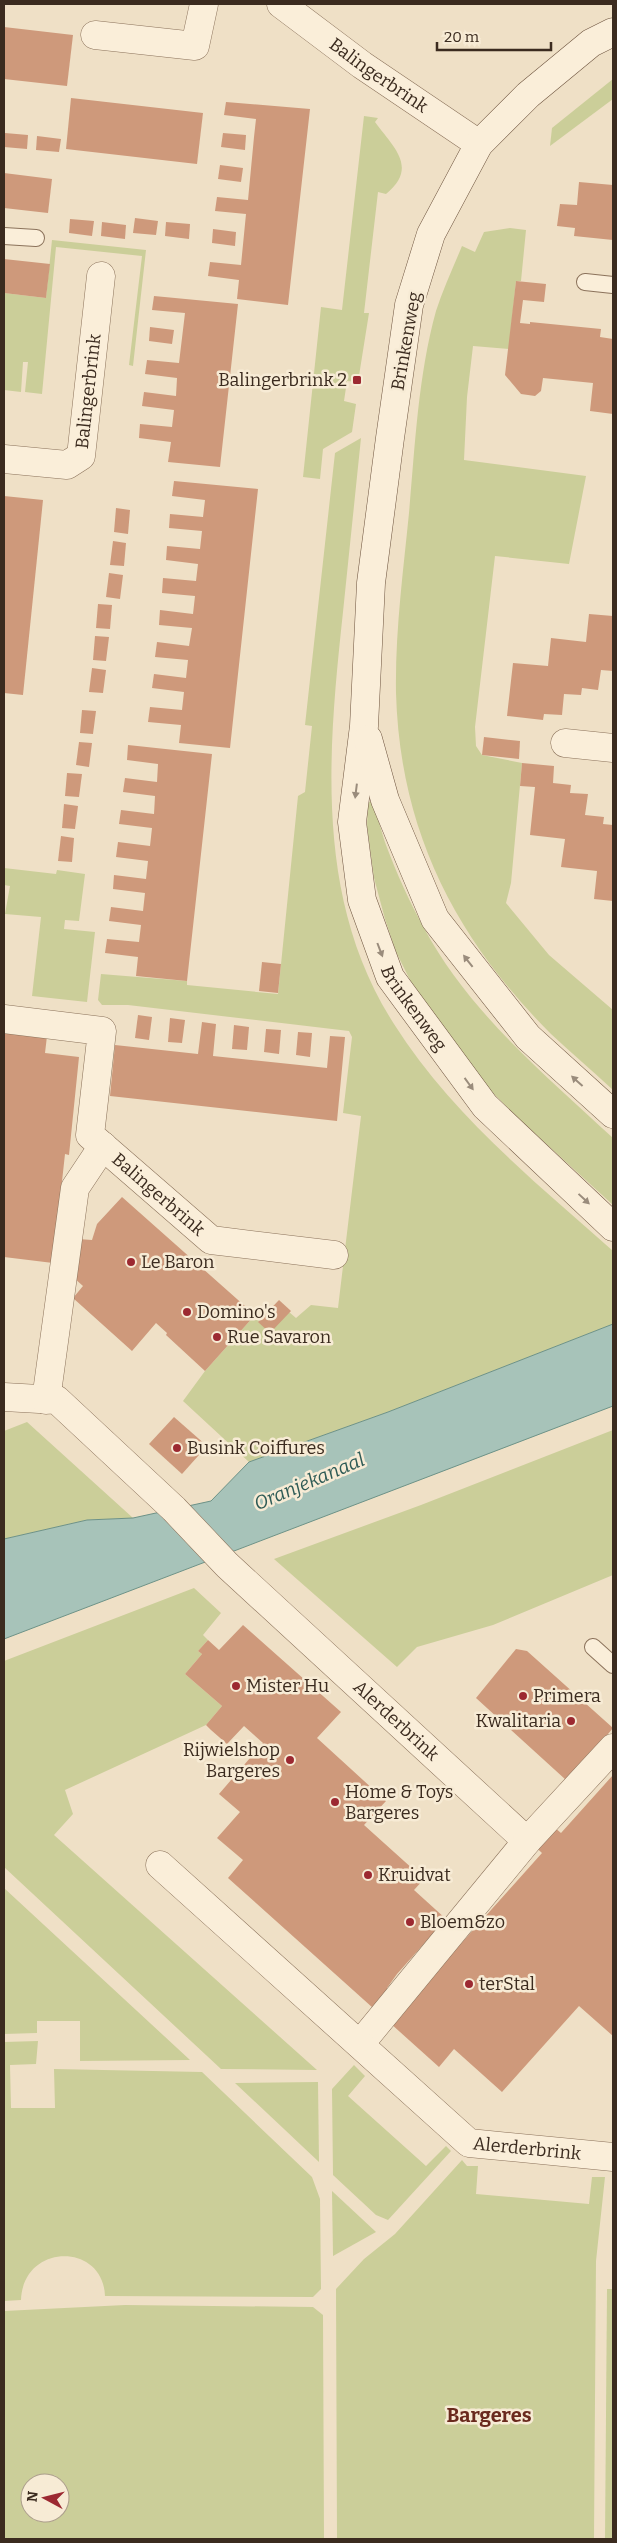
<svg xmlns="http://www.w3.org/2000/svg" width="617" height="2543" font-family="Bitter,serif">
<rect width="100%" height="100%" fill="#efe0c6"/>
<g fill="#cbce99" fill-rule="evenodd">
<polygon points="613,79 613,99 550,146 552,128"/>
<path d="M364,116L378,118L375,122C393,147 419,167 386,194L378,192L364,313H369L358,382L347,381L344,401L356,404L352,432L323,449L320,479L303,477L321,307L342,310Z"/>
<path d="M510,228L526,230L521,281H516L509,349L473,346L467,397L464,460L586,476L569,564L495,556L475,727L476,746L482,755L522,763L511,883L506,903L549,955L613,1010V1090C593,1071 571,1053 551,1034C455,938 400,831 396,693C395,633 403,573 409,513C415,447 418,376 436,311C443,289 453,268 462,246L475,252L484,232Z"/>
<polygon points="52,240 146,250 133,366 129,365 142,256 56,247 42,394 25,392 28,362 23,362 21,392 4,390 4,293 46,298"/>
<path d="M361,438C355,496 349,554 343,612C328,752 314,899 394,1024C450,1113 534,1181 613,1251V1324L388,1412L249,1462L183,1401L205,1371L255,1315L260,1320L258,1322L289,1312L296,1318L311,1305L338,1308L361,1116L343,1113L352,1037L349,1031L128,1005H102L98,1000L101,974L187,981V985L278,994L298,796L305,792L312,726L305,725L335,453Z"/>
<path d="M368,802H372C378,816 381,831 386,845C397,874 409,901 424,928C469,1012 544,1074 613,1138V1205L519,1119L482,1082L412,984L396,952L385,919L374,878L367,826Z"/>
<polygon points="4,868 56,874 57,870 85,874 79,921 65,920 64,929 95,932 87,1002 32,996 41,917 5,914 10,886 4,885"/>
<polygon points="27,1422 133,1518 87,1520 4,1539 4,1431"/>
<polygon points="613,1430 613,1575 493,1625 417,1647 397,1667 274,1559 421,1505"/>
<polygon points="194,1588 221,1613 203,1635 208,1640 198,1651 202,1654 185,1674 222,1706 206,1725 65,1790 73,1814 54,1835 317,2070 221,2069 4,1867 4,1661"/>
<polygon points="4,1888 190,2060 80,2061 80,2021 37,2021 37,2033 4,2034"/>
<path d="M38,2041L36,2064L10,2065L11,2108H55L54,2069L202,2072L312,2177L320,2199L321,2289L313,2297L105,2296C103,2242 23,2243 21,2300L4,2301V2042Z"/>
<polygon points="354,2065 365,2076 348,2096 426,2166 446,2146 451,2151 388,2220 376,2215 333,2175 332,2089"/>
<polygon points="318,2082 319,2162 235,2083"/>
<polygon points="462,2160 467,2166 478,2166 476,2194 589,2204 592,2177 605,2177 596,2261 594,2539 337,2539 336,2289 364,2259 395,2234"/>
<polygon points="332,2191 376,2232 333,2256"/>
<polygon points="607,2289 613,2289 613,2539 605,2539"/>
<path d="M125,2305L313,2307L323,2315L324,2539H4V2311ZM30,2483H60V2513H30Z"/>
</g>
<polygon fill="#a7c3b9" stroke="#6d9287" points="613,1324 613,1406 4,1639 4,1539 87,1520 133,1518 211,1501 249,1462 388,1412"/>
<g fill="#ce997b">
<polygon points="4,27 73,35 67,86 4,79"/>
<polygon points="71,98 203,113 197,164 66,149"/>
<polygon points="226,102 310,109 288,305 237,299 239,280 208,276 210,262 241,265 246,214 215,211 217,197 248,200 254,137 256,119 224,115"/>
<polygon points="5,133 28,135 27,149 4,147"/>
<polygon points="223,133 246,135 245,150 221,147"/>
<polygon points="37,136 61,139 59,152 36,150"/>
<polygon points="220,165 243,168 241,182 218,179"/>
<polygon points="4,173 52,179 48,213 4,208"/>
<polygon points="579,182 613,185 613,240 574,236 575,228 557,226 560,204 577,205"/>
<polygon points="135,218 158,221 156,235 133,233"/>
<polygon points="70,219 94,221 92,236 69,233"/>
<polygon points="102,222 126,225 125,239 101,236"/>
<polygon points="166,222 190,224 189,239 165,236"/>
<polygon points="213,229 236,232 235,246 212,243"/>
<polygon points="4,259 50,264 46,298 4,293"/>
<polygon points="516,281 546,284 544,302 523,300 520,323 530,324 530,322 601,329 600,337 613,339 613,414 590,411 593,383 543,378 541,391 535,396 521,394 505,375"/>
<polygon points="154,296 238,304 220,467 168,462 171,442 139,438 140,424 172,427 174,410 142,406 144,392 176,396 177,378 145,374 147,360 179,363 185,313 152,310"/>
<polygon points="150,327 174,330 172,344 149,341"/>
<polygon points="174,481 258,489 230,748 179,743 181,725 148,722 150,707 182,710 184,692 152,688 154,674 186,678 188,660 155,657 157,642 189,646 192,628 159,625 160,610 193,614 195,596 162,593 163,578 196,581 198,564 166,560 167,546 200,549 202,531 169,528 170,514 203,517 205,500 172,496"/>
<polygon points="4,496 43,500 23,695 4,693"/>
<polygon points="116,508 130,510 128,534 114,532"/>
<polygon points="113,541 126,543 124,566 110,565"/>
<polygon points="109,573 123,575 120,599 106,597"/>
<polygon points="98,604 112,605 110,629 96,628"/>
<polygon points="589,614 613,616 613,671 601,670 598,690 582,688 581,695 564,694 562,715 544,714 543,720 507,716 513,663 548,666 551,638 586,642"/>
<polygon points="95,636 109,637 106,661 93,660"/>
<polygon points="92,668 106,670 103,693 89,692"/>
<polygon points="82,710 96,711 93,734 80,733"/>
<polygon points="484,737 520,741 519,759 482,755"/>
<polygon points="79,742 92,743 89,767 76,765"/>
<polygon points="128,745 212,754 187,981 136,976 138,957 105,953 107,939 139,942 141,925 109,921 111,907 143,911 145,893 113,889 114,875 146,879 148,861 116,857 118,842 150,846 152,828 119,824 121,810 154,814 155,796 123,792 125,778 157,782 158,764 127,760"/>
<polygon points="522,763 554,766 553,783 571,785 570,793 588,794 585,815 604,817 603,824 613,825 613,901 594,899 597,871 561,867 565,839 530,835 535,787 520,786"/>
<polygon points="67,773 82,774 79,797 65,796"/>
<polygon points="64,804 78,806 75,829 62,828"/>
<polygon points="61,836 74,838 72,862 58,861"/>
<polygon points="262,962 281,964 278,993 259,991"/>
<polygon points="138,1015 152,1017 149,1040 135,1038"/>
<polygon points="170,1018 185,1020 182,1043 168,1042"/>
<polygon points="202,1022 216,1024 213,1056 309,1066 327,1068 330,1036 345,1037 337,1121 110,1096 115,1045 198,1054"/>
<polygon points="234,1025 249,1027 247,1050 232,1049"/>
<polygon points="266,1029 281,1030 279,1054 264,1052"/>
<polygon points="4,1032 47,1036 45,1053 79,1057 69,1155 65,1154 53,1263 4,1257"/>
<polygon points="298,1032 312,1033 310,1057 296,1055"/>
<polygon points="122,1197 255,1315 205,1371 166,1335 167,1333 156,1323 132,1351 73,1298 83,1286 74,1278 78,1239 92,1240 97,1224"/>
<polygon points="279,1300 291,1311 270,1333 258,1322"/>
<polygon points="174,1417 207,1446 182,1474 149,1444"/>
<polygon points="243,1625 341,1712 317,1738 386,1801 364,1825 424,1879 414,1890 446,1919 397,1974 387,1988 389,1989 373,2008 228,1878 243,1860 217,1838 240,1812 219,1794 263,1743 244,1726 227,1744 211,1730 206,1725 222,1706 185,1674 202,1654 198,1651 208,1640 219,1650"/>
<polygon points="516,1649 527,1651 613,1728 567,1783 566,1780 476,1698"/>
<polygon points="613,1775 613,2036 579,2006 502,2092 454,2049 439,2067 390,2023 542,1853 529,1841 547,1821 561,1833"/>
</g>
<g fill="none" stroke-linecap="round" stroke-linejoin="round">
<g stroke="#8b725b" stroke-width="18">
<g id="lane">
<polyline points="4,236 36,238"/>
<polyline points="585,282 613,285"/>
<polyline points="593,1647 613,1665"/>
</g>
</g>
<g stroke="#8b725b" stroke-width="29">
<g id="street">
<path id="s1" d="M281,4L362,65L479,144"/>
<polyline points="95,35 195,46 204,4"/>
<path id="s2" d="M4,459L67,465L81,456L101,276"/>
<polyline points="565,743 613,748"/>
<path id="s3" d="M4,1019L102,1031L90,1135L211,1240L334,1255"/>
<path id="s4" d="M4,1397L57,1400L174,1509L227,1565L527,1841L360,2044"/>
<polyline points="46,1400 75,1188 103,1146"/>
<polyline points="527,1841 613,1748"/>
<path id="s5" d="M160,1865L469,2143L613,2157"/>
</g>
</g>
<g stroke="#6d533e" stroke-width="29">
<g id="secondary">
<path id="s6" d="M613,32L591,43L528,95L479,144L431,234L409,305L390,438L371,583L364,726L352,822L362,900L390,977L485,1106L613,1227"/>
<polyline points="368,739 385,800 435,919 528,1037 613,1114"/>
</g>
</g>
<use href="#lane" stroke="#faeed9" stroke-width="16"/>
<use href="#street" stroke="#faeed9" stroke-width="28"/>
<use href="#secondary" stroke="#faeed9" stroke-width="28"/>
</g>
<defs><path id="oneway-solid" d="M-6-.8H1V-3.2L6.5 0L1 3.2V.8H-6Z" transform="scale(1.25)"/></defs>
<g fill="#9a8c7c">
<use href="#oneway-solid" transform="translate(356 791) rotate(97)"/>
<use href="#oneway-solid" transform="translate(380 950) rotate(69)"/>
<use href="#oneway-solid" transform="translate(468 961) rotate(-128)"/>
<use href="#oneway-solid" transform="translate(577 1081) rotate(-138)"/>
<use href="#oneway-solid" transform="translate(469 1084) rotate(54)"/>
<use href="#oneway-solid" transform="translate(584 1199) rotate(43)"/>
</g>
<g fill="#9c2931" stroke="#f7ebd5" stroke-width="2">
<rect x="352" y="375" width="10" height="10" rx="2.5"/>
<circle cx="131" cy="1262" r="5"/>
<circle cx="187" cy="1312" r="5"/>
<circle cx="217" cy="1337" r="5"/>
<circle cx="177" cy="1448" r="5"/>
<circle cx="236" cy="1686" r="5"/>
<circle cx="523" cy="1696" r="5"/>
<circle cx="571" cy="1721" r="5"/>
<circle cx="290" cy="1760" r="5"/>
<circle cx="335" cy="1802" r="5"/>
<circle cx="368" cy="1875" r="5"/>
<circle cx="410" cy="1922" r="5"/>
<circle cx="469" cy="1984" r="5"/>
</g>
<g text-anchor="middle" stroke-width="5" stroke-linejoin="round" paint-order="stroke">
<g font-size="18" fill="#3b2b1f" stroke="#f7ebd5">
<text dy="6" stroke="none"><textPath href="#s1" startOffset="121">Balingerbrink</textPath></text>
<text transform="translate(406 341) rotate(-80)" y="6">Brinkenweg</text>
<text dy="6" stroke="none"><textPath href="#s2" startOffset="145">Balingerbrink</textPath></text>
<text dy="6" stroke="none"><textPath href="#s6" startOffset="1072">Brinkenweg</textPath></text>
<text dy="6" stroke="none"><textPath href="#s3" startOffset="294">Balingerbrink</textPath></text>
<text dy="6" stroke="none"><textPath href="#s4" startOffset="520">Alerderbrink</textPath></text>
<text dy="6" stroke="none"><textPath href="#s5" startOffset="474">Alerderbrink</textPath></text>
</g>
<g font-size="18" fill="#3b2b1f" stroke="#f7ebd5" text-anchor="start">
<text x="347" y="386" text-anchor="end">Balingerbrink 2</text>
<text x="141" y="1268">Le Baron</text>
<text x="197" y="1318">Domino's</text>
<text x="227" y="1343">Rue Savaron</text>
<text x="187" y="1454">Busink Coiffures</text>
<text x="246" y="1692">Mister Hu</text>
<text x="533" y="1702">Primera</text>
<text x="561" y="1727" text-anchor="end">Kwalitaria</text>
<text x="280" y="1756" text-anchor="end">Rijwielshop<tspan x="280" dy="21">Bargeres</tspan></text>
<text x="345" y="1798">Home &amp; Toys<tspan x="345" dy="21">Bargeres</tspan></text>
<text x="378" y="1881">Kruidvat</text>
<text x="420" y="1928">Bloem&amp;zo</text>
<text x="479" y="1990">terStal</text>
</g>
<g font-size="19" font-style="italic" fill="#2e5b56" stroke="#f7ebd5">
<text transform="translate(309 1481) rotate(-23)" y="7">Oranjekanaal</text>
</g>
<g font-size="20" font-weight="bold" fill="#69291d" stroke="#f7ebd5">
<text x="489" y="2422">Bargeres</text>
</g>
</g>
<rect width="617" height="2543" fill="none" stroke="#3b2b1f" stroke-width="10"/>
<g transform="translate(45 2498) rotate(277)"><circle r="24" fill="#f7ebd5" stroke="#ac9e8c"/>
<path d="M0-4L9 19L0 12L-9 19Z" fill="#9c2931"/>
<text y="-8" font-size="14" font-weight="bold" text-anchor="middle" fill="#3b2b1f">N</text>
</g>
<path d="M437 42v8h114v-8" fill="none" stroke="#3b2b1f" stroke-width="2.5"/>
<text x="444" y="42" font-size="15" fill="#3b2b1f" stroke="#f7ebd5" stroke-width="4" paint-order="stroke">20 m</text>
</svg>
